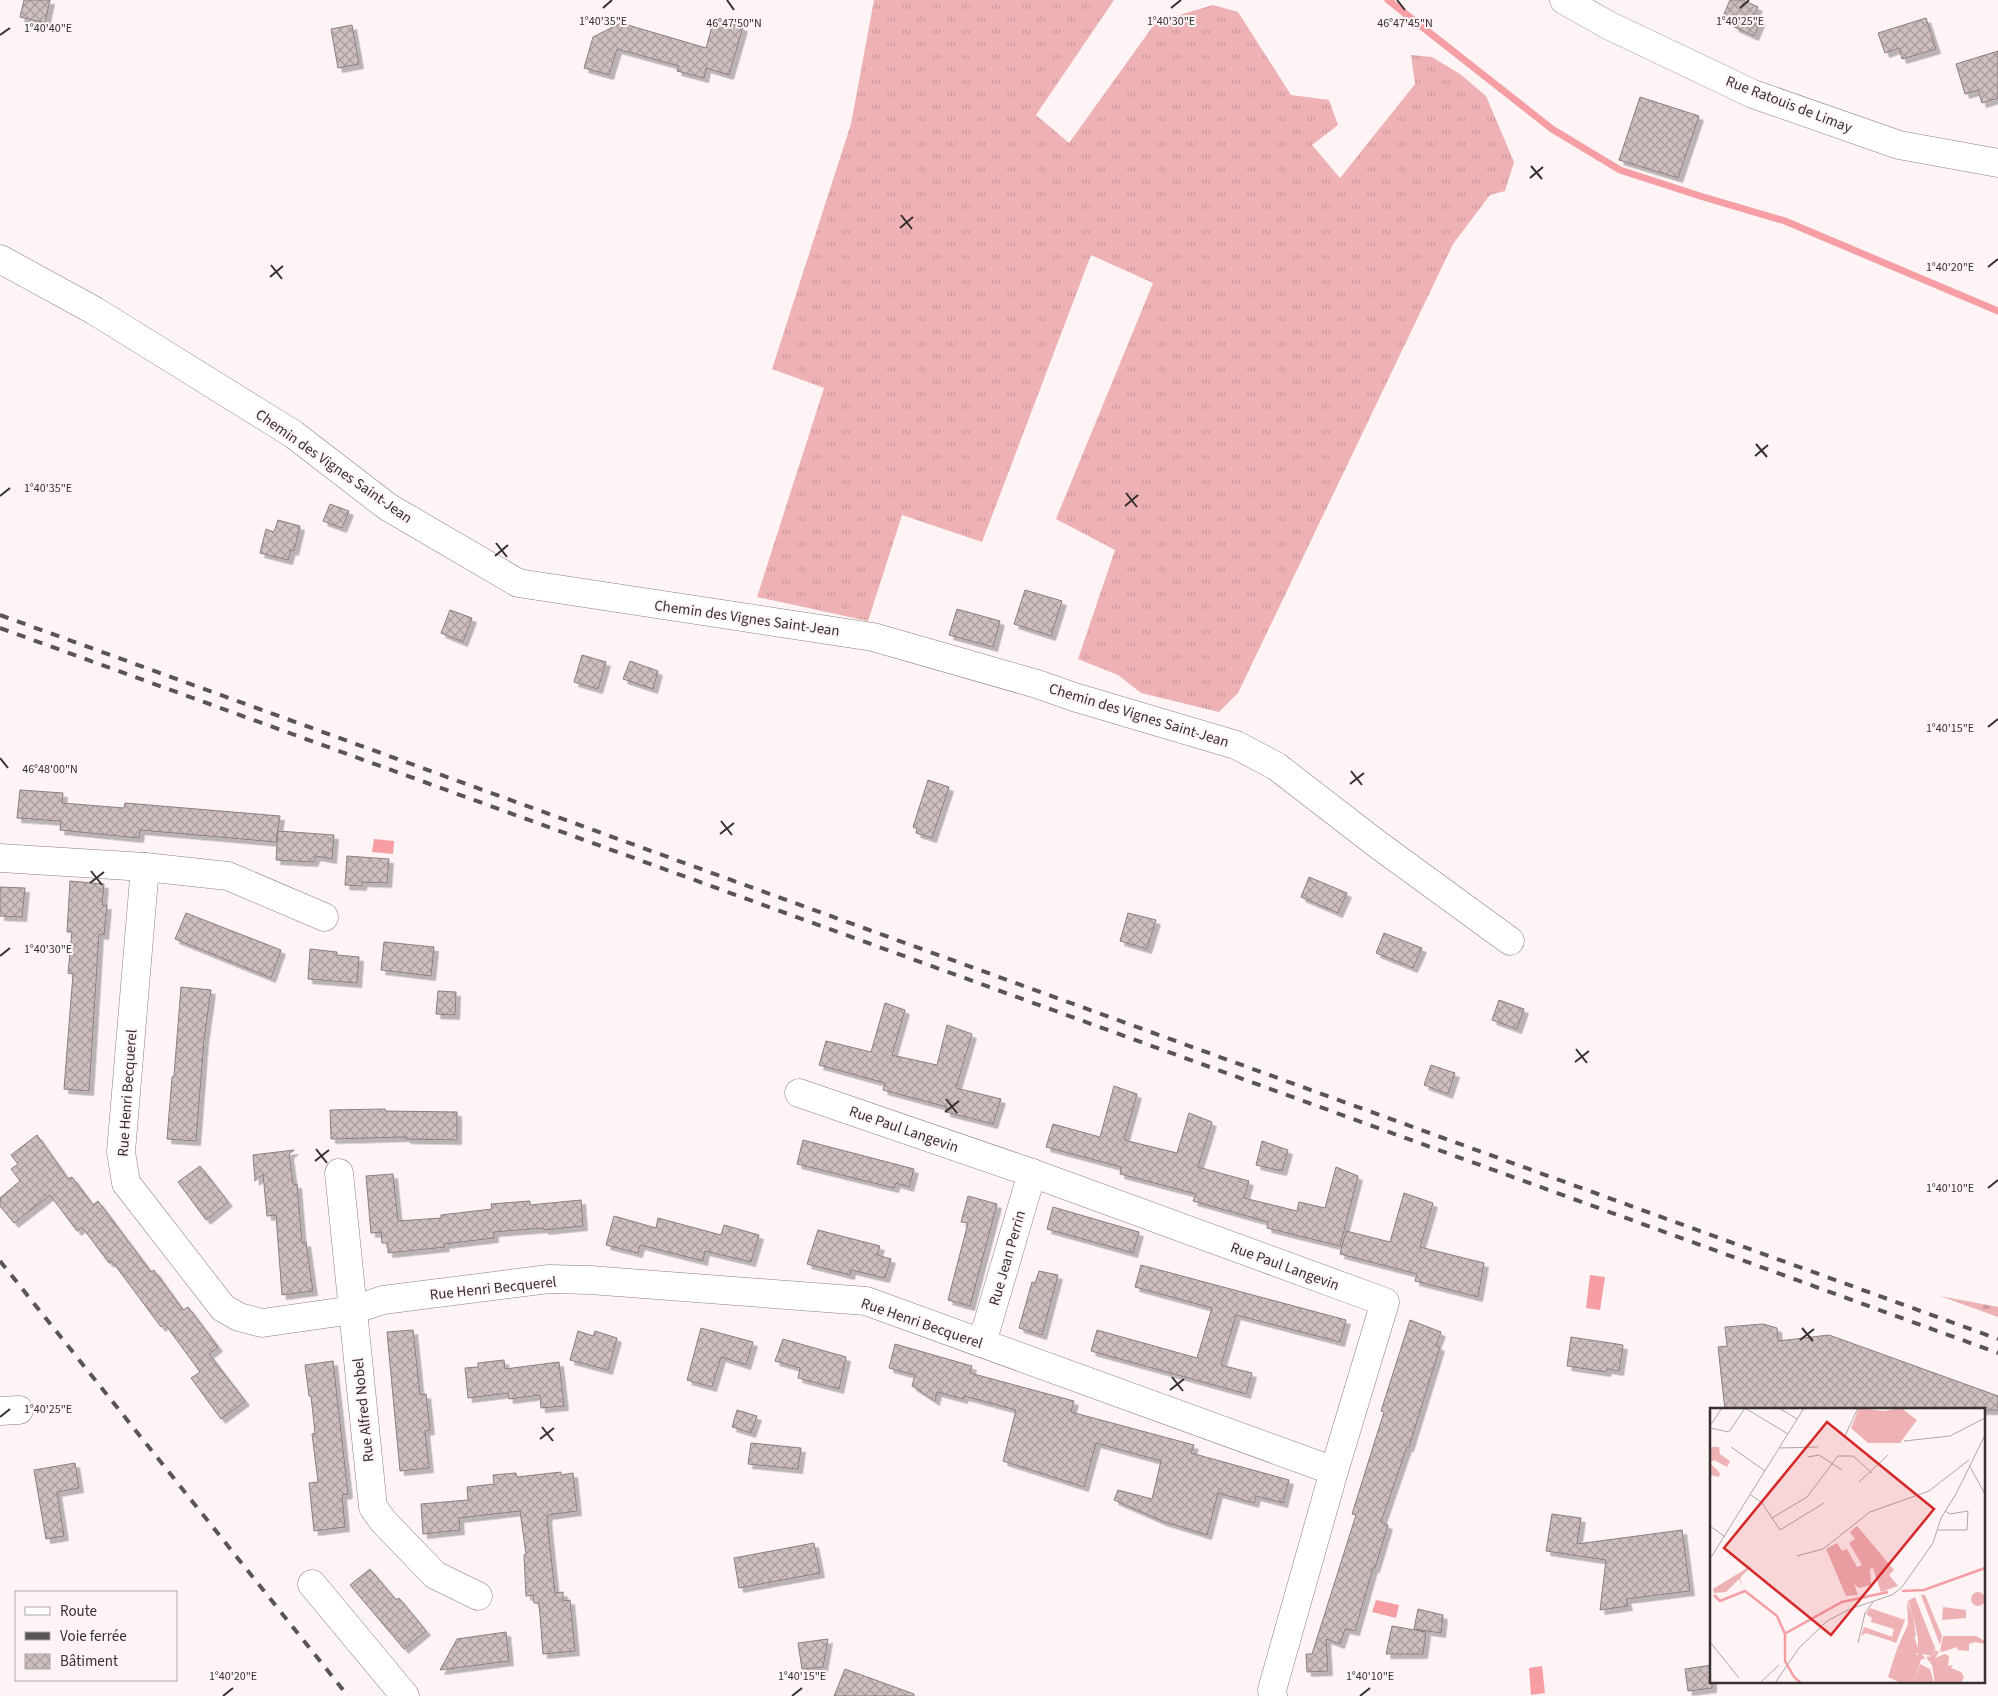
<svg xmlns="http://www.w3.org/2000/svg" width="1998" height="1696" font-family="'Source Sans 3',sans-serif">
<defs>
<pattern id="grass-tufts" width="24" height="20" patternUnits="userSpaceOnUse" patternTransform="scale(1.25)"><rect width="24" height="20" fill="#eeb2b5"/><path d="M3 7l-1-3M5 7V3M7 7l1-3M15 17l-1-3M17 17v-4M19 17l1-3" fill="none" stroke="#cd999c"/></pattern>
<pattern id="forest-firs" width="22" height="20" patternUnits="userSpaceOnUse" patternTransform="scale(1.25)"><rect width="22" height="20" fill="#eeb2b5"/><path d="M5 1l3.5 6h-7zM16 11l3.5 6h-7z" fill="#cd999c"/></pattern>
<pattern id="building-cross-hatch" width="8" height="8" patternUnits="userSpaceOnUse" patternTransform="scale(1.25)"><rect width="8" height="8" fill="#cebebf"/><path d="M0 0l8 8M0 8l8-8" fill="none" stroke="#a89b9c"/></pattern>
<filter id="shadow"><feDropShadow dx="4.5" dy="4.5" stdDeviation="0" flood-color="#0004"/></filter>
</defs>
<rect width="100%" height="100%" fill="#fef4f5"/>
<polygon fill="url(#grass-tufts)" points="874,0 1114,0 1036,115 1069,143 1156,22 1213,5 1238,12 1291,95 1329,100 1338,125 1312,145 1340,178 1415,84 1411,55 1432,57 1460,74 1486,96 1514,162 1505,191 1490,195 1453,244 1238,693 1219,712 1141,693 1118,675 1078,659 1115,550 1056,519 1153,283 1091,255 982,542 902,515 868,621 757,597 824,388 772,369 851,124"/>
<polygon fill="url(#forest-firs)" points="1940,1296 1998,1307 1998,1317"/>
<g fill="#f69ea4">
<polygon points="374,839 394,841 393,854 372,852"/>
<polygon points="1590,1275 1605,1277 1600,1310 1586,1308"/>
<polygon points="1376,1600 1399,1605 1396,1618 1372,1612"/>
<polygon points="1542,1666 1545,1693 1531,1695 1529,1668"/>
</g>
<g fill="none" stroke-linecap="round" stroke-linejoin="round">
<polyline stroke="#f69ea4" stroke-width="7" points="1388,0 1552,129 1620,170 1700,196 1785,221 1998,311"/>
</g>
<g fill="url(#building-cross-hatch)" stroke="#8c7e7f" filter="url(#shadow)">
<polygon points="24,0 50,0 45,23 20,17"/>
<polygon points="1730,0 1743,0 1758,7 1753,16 1761,20 1754,36 1734,27 1736,23 1723,16"/>
<polygon points="1926,18 1936,49 1902,59 1899,48 1885,53 1878,33"/>
<polygon points="714,19 743,27 729,75 706,68 704,78 677,71 679,66 617,49 609,75 584,68 593,37 621,23 706,48"/>
<polygon points="352,25 359,64 338,68 331,29"/>
<polygon points="1998,51 1998,98 1982,103 1978,90 1965,94 1956,64"/>
<polygon points="1640,97 1699,116 1678,178 1619,160"/>
<polygon points="330,504 349,511 342,528 323,521"/>
<polygon points="278,520 300,526 294,551 291,550 288,560 260,553 266,529 274,532"/>
<polygon points="1025,590 1062,601 1051,636 1014,624"/>
<polygon points="957,609 1000,621 993,647 949,635"/>
<polygon points="450,610 472,618 463,642 441,633"/>
<polygon points="582,655 606,662 598,689 574,682"/>
<polygon points="630,661 658,671 653,689 623,679"/>
<polygon points="928,780 949,787 932,838 916,833 917,829 913,827"/>
<polygon points="20,790 63,793 62,803 124,808 125,803 280,816 276,842 140,830 139,838 60,830 61,821 17,818"/>
<polygon points="278,831 334,835 332,859 316,856 313,862 276,860"/>
<polygon points="347,856 389,859 387,883 362,882 362,886 345,885"/>
<polygon points="1309,877 1347,893 1338,913 1301,897"/>
<polygon points="70,881 104,884 102,905 107,905 104,935 99,934 89,1091 64,1089 73,974 68,973 72,932 67,932"/>
<polygon points="0,887 25,888 22,917 0,916"/>
<polygon points="186,913 281,950 271,978 175,939"/>
<polygon points="1128,913 1156,920 1147,949 1120,941"/>
<polygon points="1384,933 1422,948 1413,968 1376,953"/>
<polygon points="384,942 434,947 431,976 381,970"/>
<polygon points="310,949 337,952 337,955 359,957 357,983 308,979"/>
<polygon points="181,987 211,990 204,1040 196,1141 167,1139 172,1077 174,1076"/>
<polygon points="438,991 456,992 455,1015 436,1014"/>
<polygon points="1499,1000 1524,1009 1517,1029 1492,1020"/>
<polygon points="885,1003 905,1010 892,1055 937,1065 947,1025 972,1034 956,1088 1001,1099 993,1124 946,1112 947,1107 883,1090 885,1083 819,1065 826,1041 871,1052"/>
<polygon points="1431,1065 1455,1073 1448,1094 1424,1085"/>
<polygon points="1114,1086 1137,1094 1124,1140 1177,1153 1189,1113 1212,1122 1198,1167 1249,1181 1244,1198 1297,1211 1299,1202 1325,1208 1336,1167 1358,1176 1340,1246 1267,1228 1268,1222 1193,1201 1196,1194 1120,1174 1121,1167 1046,1147 1053,1124 1100,1137"/>
<polygon points="385,1109 385,1111 457,1112 457,1140 406,1139 406,1137 331,1139 330,1110"/>
<polygon points="37,1135 68,1179 72,1177 93,1205 98,1201 151,1272 154,1270 183,1310 188,1307 218,1347 209,1354 245,1401 221,1419 191,1378 200,1372 165,1324 161,1327 112,1261 109,1263 82,1227 77,1231 50,1195 14,1223 0,1206 0,1198 20,1181 11,1169 18,1164 11,1155"/>
<polygon points="803,1140 914,1169 909,1187 896,1183 894,1188 797,1164"/>
<polygon points="1262,1141 1288,1150 1282,1171 1256,1165"/>
<polygon points="294,1150 289,1154 293,1184 297,1184 302,1243 306,1242 313,1291 282,1295 276,1215 267,1216 263,1174 255,1181 253,1155"/>
<polygon points="200,1166 228,1202 206,1220 178,1182"/>
<polygon points="393,1174 398,1221 441,1218 441,1215 492,1209 491,1204 530,1201 530,1205 581,1200 583,1226 544,1230 544,1228 494,1232 494,1238 444,1244 445,1247 388,1253 388,1243 382,1243 381,1232 371,1233 366,1176"/>
<polygon points="1404,1193 1433,1203 1420,1247 1484,1263 1478,1297 1415,1281 1417,1274 1340,1254 1346,1231 1390,1242"/>
<polygon points="968,1196 997,1204 970,1306 948,1300 968,1223 961,1222"/>
<polygon points="1053,1207 1139,1232 1133,1253 1047,1229"/>
<polygon points="614,1216 656,1228 658,1218 721,1235 724,1225 759,1235 751,1262 705,1251 703,1261 640,1245 638,1253 606,1245"/>
<polygon points="818,1230 880,1246 877,1255 891,1259 885,1278 851,1270 850,1275 807,1264"/>
<polygon points="1141,1265 1346,1320 1340,1342 1236,1315 1221,1365 1252,1373 1246,1394 1091,1351 1097,1330 1197,1358 1212,1308 1135,1287"/>
<polygon points="1039,1271 1058,1275 1042,1335 1019,1328 1032,1282 1035,1283"/>
<polygon points="1410,1320 1441,1332 1436,1345 1440,1347 1409,1447 1407,1447 1381,1522 1388,1525 1375,1568 1373,1568 1355,1631 1345,1629 1340,1644 1326,1639 1328,1671 1307,1672 1306,1654 1312,1654 1356,1515 1352,1514 1384,1412 1381,1411"/>
<polygon points="1763,1324 1777,1328 1778,1341 1829,1335 1998,1396 1998,1410 1725,1410 1718,1347 1727,1346 1725,1327"/>
<polygon points="701,1328 753,1342 746,1365 721,1357 712,1387 687,1380"/>
<polygon points="413,1330 420,1395 426,1394 430,1430 425,1431 429,1468 400,1471 387,1332"/>
<polygon points="578,1331 593,1336 595,1331 617,1338 608,1370 570,1360"/>
<polygon points="1571,1337 1623,1345 1619,1371 1607,1369 1606,1372 1567,1366"/>
<polygon points="783,1339 846,1357 839,1389 798,1378 800,1368 775,1361"/>
<polygon points="895,1344 972,1366 970,1373 1074,1401 1071,1412 1194,1445 1191,1453 1289,1480 1283,1503 1256,1496 1254,1503 1218,1493 1207,1535 1162,1521 1114,1500 1118,1490 1152,1499 1161,1461 1096,1443 1084,1487 1003,1461 1016,1410 964,1396 963,1399 937,1392 935,1401 912,1386 915,1375 889,1368"/>
<polygon points="504,1360 505,1369 559,1362 564,1406 541,1408 540,1395 509,1399 508,1393 468,1398 465,1368 478,1367 478,1363"/>
<polygon points="333,1361 348,1494 342,1495 345,1527 314,1531 309,1483 318,1482 312,1434 315,1433 311,1396 309,1396 305,1365"/>
<polygon points="737,1410 757,1416 751,1433 732,1427"/>
<polygon points="751,1443 801,1448 798,1469 748,1464"/>
<polygon points="75,1463 79,1488 57,1492 64,1536 46,1539 34,1470"/>
<polygon points="561,1472 561,1475 573,1473 577,1511 548,1515 547,1519 555,1593 563,1592 563,1601 570,1600 575,1651 543,1654 539,1603 534,1603 533,1595 526,1596 524,1555 526,1554 520,1511 459,1518 460,1530 423,1534 421,1504 468,1500 467,1487 494,1484 493,1475 516,1473 517,1477"/>
<polygon points="1552,1514 1581,1518 1577,1544 1682,1530 1690,1591 1626,1599 1628,1606 1600,1610 1606,1560 1546,1551"/>
<polygon points="814,1543 820,1573 739,1588 734,1558"/>
<polygon points="370,1569 396,1600 399,1598 426,1631 404,1649 350,1585"/>
<polygon points="1418,1609 1443,1615 1441,1633 1414,1629"/>
<polygon points="1392,1626 1426,1632 1423,1654 1386,1654"/>
<polygon points="506,1632 509,1661 440,1670 457,1639"/>
<polygon points="828,1639 823,1667 802,1669 798,1643"/>
<polygon points="1712,1665 1712,1688 1688,1691 1685,1669"/>
<polygon points="845,1669 914,1694 914,1696 834,1696"/>
</g>
<g fill="none" stroke-linecap="round" stroke-linejoin="round">
<g stroke="#8d7f7f" stroke-width="29">
<g id="minor">
<polyline points="1564,0 1608,25 1753,94 1899,145 1998,163"/>
<polyline points="0,259 95,311 293,434 388,507 518,583 873,637 1037,684 1074,697 1236,745 1276,766 1377,844 1510,941"/>
<polyline points="0,858 145,867 228,876 324,917"/>
<polyline points="145,867 121,1152 126,1183 223,1308 239,1317 262,1323 353,1310 383,1300 549,1279 590,1280 866,1301 1334,1471"/>
<polyline points="799,1093 1032,1173 1385,1302 1334,1471 1272,1690 1273,1696"/>
<polyline points="339,1173 373,1507 383,1521 435,1575 478,1596"/>
<polyline points="982,1343 1032,1173"/>
<polyline points="0,1411 19,1410"/>
<polyline points="312,1584 405,1696"/>
</g>
</g>
<use href="#minor" stroke="#fff" stroke-width="28"/>
<g stroke="#5a5454" stroke-width="4" stroke-dasharray="9 9" stroke-linecap="butt">
<polyline points="0,615 1998,1339"/>
<polyline points="0,628 1998,1353"/>
<polyline points="0,1261 348,1696"/>
</g>
</g>
<path fill="none" stroke="#363030" stroke-width="2" d="M727,0L734,10M1397,0L1405,10M603,8L612,0M1171,8L1181,0M1740,8L1749,0M0,35L10,28M1531,166L1542,179M1530,178L1543,167M901,215L912,229M900,228L913,217M271,265L282,279M1988,267L1998,259M270,277L283,266M1756,444L1767,457M1755,456L1768,445M1126,493L1137,507M0,496L10,488M1125,506L1138,495M496,543L507,557M495,556L508,545M1988,727L1998,719M0,758L8,768M1351,771L1362,785M1350,784L1364,773M721,821L732,835M720,834L734,823M91,871L102,885M90,883L104,872M0,956L10,948M1576,1049L1587,1063M1575,1062L1589,1051M946,1099L957,1113M945,1112L959,1101M316,1149L327,1163M315,1161L329,1150M1988,1188L1998,1180M1802,1328L1813,1341M1800,1340L1814,1329M1172,1377L1183,1391M1170,1390L1184,1379M0,1417L10,1409M542,1427L553,1441M540,1439L554,1428M223,1696L233,1688M792,1696L802,1688M1360,1696L1370,1688"/>
<g text-anchor="middle" stroke-width="4" stroke-linejoin="round" paint-order="stroke">
<g font-size="15" fill="#363030" stroke="#fef4f5">
<text transform="translate(1789 104) rotate(21)" y="5">Rue Ratouis de Limay</text>
<text transform="translate(334 466) rotate(35)" y="5">Chemin des Vignes Saint-Jean</text>
<text transform="translate(747 618) rotate(8)" y="5">Chemin des Vignes Saint-Jean</text>
<text transform="translate(1139 715) rotate(17)" y="5">Chemin des Vignes Saint-Jean</text>
<text transform="translate(127 1093) rotate(-86)" y="5">Rue Henri Becquerel</text>
<text transform="translate(904 1129) rotate(19)" y="5">Rue Paul Langevin</text>
<text transform="translate(1007 1258) rotate(-74)" y="5">Rue Jean Perrin</text>
<text transform="translate(1285 1266) rotate(20)" y="5">Rue Paul Langevin</text>
<text transform="translate(493 1288) rotate(-6)" y="5">Rue Henri Becquerel</text>
<text transform="translate(922 1323) rotate(19)" y="5">Rue Henri Becquerel</text>
<text transform="translate(363 1410) rotate(-96)" y="5">Rue Alfred Nobel</text>
</g>
</g>
<g transform="translate(1710 1408)">
<rect width="275" height="275" fill="#fef4f5"/>
<path d="M147,118L184,162L179,167L188,178L171,184L163,160L160,161L161,177L149,180L144,176L148,187L136,188L116,141L127,135L132,143L137,141L147,159L152,157L139,135L145,131L140,124ZM261 191a7 7 0 1 1 14 0a7 7 0 1 1-14 0ZM205,189L225,240L223,248L212,246L215,250L211,252L187,241L198,216L197,193L203,208L198,193ZM203,208L208,230V247L199,244L204,228L206,229ZM160,200L195,212L186,235L181,233L184,221L161,214L162,210L156,206Z" fill="#eeb2b5" fill-rule="evenodd"/>
<path d="M0,39H9L10,46L20,53L17,59L4,52L0,55L10,65L9,69L0,67ZM42,157L30,170L33,178L29,171L16,184L4,185L3,181ZM211,187H215L232,228L230,237ZM233,199L256,202V210L232,212ZM204,228L209,243L205,248L197,243ZM233,228H266L275,233V236L265,234L259,236V243L248,242L247,239L232,244L230,243ZM225,242L229,244L225,250L235,246L239,248L238,258L243,257L241,260L251,264L254,269L251,275H225L222,257L216,249L223,248ZM210,256L220,261L224,275H204Z" fill="#eeb2b5"/>
<path d="M149,0L174,3L191,0L207,12L190,35H158L141,20ZM154,219L183,229V231L181,233L156,225L151,228ZM187,241L211,251L204,275H191L178,269Z" fill="#eeb2b5"/>
<path fill="none" stroke="#f69ea4" stroke-width="2.5" d="M192,183L214,182L275,160M4,187L10,193L35,183L67,208L75,226V253L84,269L91,275M76,225L132,194L178,184"/>
<path fill="none" stroke="#aea6a6" stroke-width="1" d="M35,0L78,26M69,0L87,11M0,18L12,0M0,20L19,24L35,0M134,30L148,0M194,33L240,28L275,10M21,39L55,63M70,40L108,39M98,49L109,47L132,62M259,57L275,86M149,74L178,47M41,87L52,95L70,122L114,95M62,110L97,89L128,48H143L162,65M0,118L15,129M228,122H257L258,103L240,106L235,103M87,148L113,141L160,104L219,83L259,52M0,151L94,0M0,234L29,270M148,235L155,205L163,194M50,275L69,257M65,275L89,240L117,213L140,201L182,187L192,179L223,135L231,110L246,86L275,27"/>
<path fill="#d62828" fill-opacity="0.15" stroke="#d62828" stroke-width="2.5" d="M117,14L224,101L121,227L14,140Z"/>
<rect width="275" height="275" fill="none" stroke="#363030" stroke-width="2.5"/>
</g>
<g font-size="12" text-anchor="middle" fill="#363030" stroke="#fef4f5" stroke-width="4" stroke-linejoin="round" paint-order="stroke">
<text x="603" y="25">1°40'35"E</text>
<text x="1171" y="25">1°40'30"E</text>
<text x="1740" y="25">1°40'25"E</text>
<text x="734" y="27">46°47'50"N</text>
<text x="1405" y="27">46°47'45"N</text>
<text x="48" y="32">1°40'40"E</text>
<text x="1950" y="271">1°40'20"E</text>
<text x="48" y="492">1°40'35"E</text>
<text x="1950" y="732">1°40'15"E</text>
<text x="50" y="773">46°48'00"N</text>
<text x="48" y="953">1°40'30"E</text>
<text x="1950" y="1192">1°40'10"E</text>
<text x="48" y="1413">1°40'25"E</text>
<text x="233" y="1680">1°40'20"E</text>
<text x="802" y="1680">1°40'15"E</text>
<text x="1370" y="1680">1°40'10"E</text>
</g>
<rect x="15" y="1591" width="162" height="90" fill="#fef4f5" stroke="#aea6a6"/>
<rect x="25" y="1607" width="25" height="8" fill="#ffffff" stroke="#aea6a6"/>
<text x="60" y="1616" font-size="15" fill="#363030">Route</text>
<rect x="25" y="1632" width="25" height="8" fill="#5a5454" stroke="#aea6a6"/>
<text x="60" y="1641" font-size="15" fill="#363030">Voie ferrée</text>
<rect x="25" y="1654" width="25" height="15" fill="url(#building-cross-hatch)" stroke="#aea6a6"/>
<text x="60" y="1666" font-size="15" fill="#363030">Bâtiment</text>
</svg>
